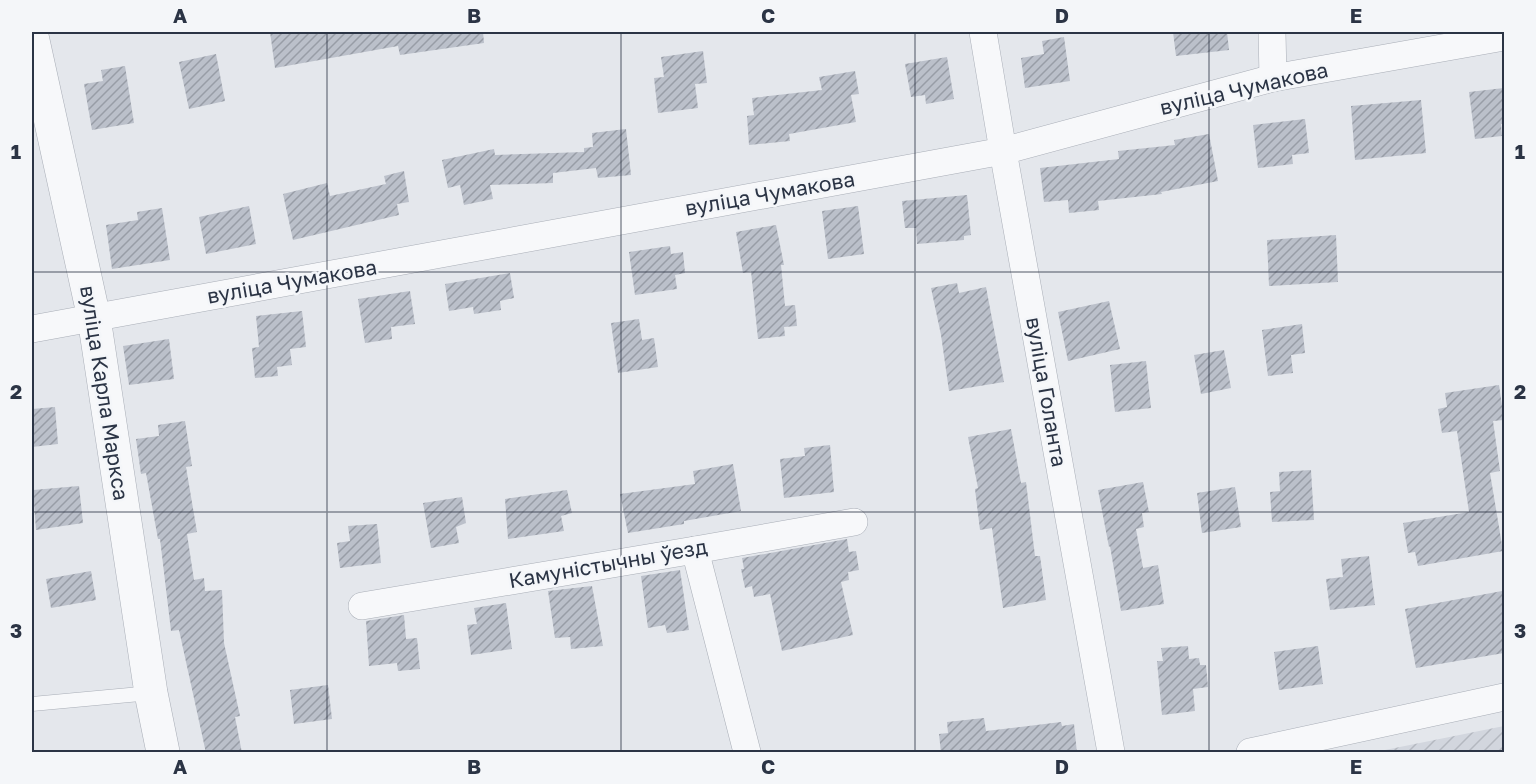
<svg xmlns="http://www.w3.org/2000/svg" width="1536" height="784" font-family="'Golos Text',sans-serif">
<defs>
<pattern id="industrial-furrows" width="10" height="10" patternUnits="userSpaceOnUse" patternTransform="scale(1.5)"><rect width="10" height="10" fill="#d2d6de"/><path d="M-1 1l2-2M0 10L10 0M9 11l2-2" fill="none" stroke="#b4b8c0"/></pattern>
<pattern id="building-hatch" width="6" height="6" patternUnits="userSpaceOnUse" patternTransform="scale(1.5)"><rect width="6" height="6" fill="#bbc0ca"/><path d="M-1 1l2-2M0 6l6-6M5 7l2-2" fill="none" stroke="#989da6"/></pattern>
</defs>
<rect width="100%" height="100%" fill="#e4e7ec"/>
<polygon fill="url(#industrial-furrows)" points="1504,726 1504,752 1375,752"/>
<g fill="url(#building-hatch)">
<polygon points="270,32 483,32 484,43 400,55 398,46 275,68"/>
<polygon points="1173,32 1227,32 1229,50 1176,56"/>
<polygon points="1064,37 1070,81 1025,88 1021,58 1044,54 1042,41"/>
<polygon points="703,51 707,83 695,84 698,108 658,113 654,78 664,77 661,57"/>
<polygon points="216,54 225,101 189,109 179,62"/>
<polygon points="947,57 954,99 926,104 925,95 911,97 905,64"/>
<polygon points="125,66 134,123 92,130 84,84 103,81 101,70"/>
<polygon points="855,71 859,94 851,95 856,122 789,134 790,141 749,145 747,116 754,115 752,98 822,90 819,77"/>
<polygon points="1504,88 1504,124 1501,124 1502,136 1475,139 1469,92"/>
<polygon points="1421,100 1426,153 1355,160 1351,106"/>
<polygon points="1305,119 1309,153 1292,155 1293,164 1258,168 1253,125"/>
<polygon points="626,129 631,175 598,178 596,168 553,173 553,183 490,185 493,199 464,205 460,185 448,188 442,160 494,149 495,155 584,152 584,148 593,147 592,133"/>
<polygon points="1209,134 1218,181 1161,192 1162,194 1098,201 1099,210 1069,213 1068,200 1044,202 1040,168 1119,159 1118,151 1175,145 1174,140"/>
<polygon points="404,171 409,202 397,204 399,215 293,240 283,194 327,183 330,196 386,184 384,176"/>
<polygon points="967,195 971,235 964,236 964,240 917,244 916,228 905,228 902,201"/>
<polygon points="249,206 256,244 206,254 199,217"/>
<polygon points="858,206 864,254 828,259 822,211"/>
<polygon points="162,208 170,260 112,269 106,225 138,220 137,212"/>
<polygon points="776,225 784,265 781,265 785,306 795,305 797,326 784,327 785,336 758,339 751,271 743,273 736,232"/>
<polygon points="1336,235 1338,282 1269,286 1267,240"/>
<polygon points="670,246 671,254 683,252 685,273 675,275 677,289 635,295 629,252"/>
<polygon points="510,273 514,298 500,301 501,310 474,314 473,307 449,311 445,284"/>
<polygon points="957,283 959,293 986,287 1004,382 949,391 941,335 931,288"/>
<polygon points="410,291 415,324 391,327 392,339 365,343 358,299"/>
<polygon points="1109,301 1120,349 1068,361 1058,312"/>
<polygon points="302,311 306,347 290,349 292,365 277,367 278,376 255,378 252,348 259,347 256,316"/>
<polygon points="639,319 642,340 654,338 658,367 618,373 611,323"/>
<polygon points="1302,324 1305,353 1291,355 1293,373 1268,376 1262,330"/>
<polygon points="169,339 174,379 129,385 123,346"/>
<polygon points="1224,350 1231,388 1201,394 1194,355"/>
<polygon points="1146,361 1151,408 1115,412 1110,365"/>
<polygon points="1499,385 1504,420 1493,421 1500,471 1490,473 1503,551 1418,566 1415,552 1408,553 1403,523 1469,512 1457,431 1442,433 1438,409 1447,407 1445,393"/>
<polygon points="55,407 58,444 32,447 32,409"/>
<polygon points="185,421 192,466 186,467 197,532 187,534 194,580 204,578 205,591 222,590 224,643 240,716 235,717 242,753 206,753 179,630 171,631 160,539 158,539 146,473 141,474 136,439 159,436 158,425"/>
<polygon points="1011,429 1021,483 1026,482 1035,556 1040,556 1046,600 1003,608 992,528 980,530 975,489 978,488 968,437"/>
<polygon points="830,445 834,492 784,498 780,459 805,456 804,448"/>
<polygon points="733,464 741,511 684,521 684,524 628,533 620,494 695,484 693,471"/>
<polygon points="1311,470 1314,520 1272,522 1270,492 1280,491 1279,472"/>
<polygon points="1143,482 1149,512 1142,513 1144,527 1136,529 1143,568 1158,565 1164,604 1121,611 1110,546 1109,547 1098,490"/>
<polygon points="79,486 83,523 36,530 33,490"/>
<polygon points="1235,487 1241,527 1202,533 1197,493"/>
<polygon points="567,490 572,513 561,516 564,531 508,539 505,499"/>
<polygon points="462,497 466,523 456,527 459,543 431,548 423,503"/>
<polygon points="377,524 381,563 340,568 337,543 350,541 348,526"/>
<polygon points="847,539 849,552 856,551 859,570 848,572 849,580 841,582 853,635 782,651 770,594 754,597 752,586 745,588 741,569 744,569 742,558"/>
<polygon points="1369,556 1375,605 1330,610 1326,579 1343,577 1341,559"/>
<polygon points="680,570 689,630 667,633 665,625 648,628 641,576"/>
<polygon points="91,571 96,600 51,608 46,579"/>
<polygon points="592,586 603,646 571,649 570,637 555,638 548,591"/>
<polygon points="1502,591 1504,605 1504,653 1416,668 1405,609"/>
<polygon points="506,603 512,649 471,655 467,625 477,624 474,608"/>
<polygon points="404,615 406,639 417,638 420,669 398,671 397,663 369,666 366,621"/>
<polygon points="1188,646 1189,659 1199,658 1200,665 1206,665 1208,687 1193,689 1195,711 1162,715 1157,661 1163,661 1161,648"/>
<polygon points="1318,646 1323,684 1279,690 1274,652"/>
<polygon points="328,685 332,719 294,724 290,690"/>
<polygon points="984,718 986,731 1061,722 1062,726 1074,724 1077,753 941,753 939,734 948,733 947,722"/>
</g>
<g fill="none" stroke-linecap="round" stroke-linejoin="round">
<g stroke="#a9aeb7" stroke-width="15">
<polyline id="service" points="32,704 151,693"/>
</g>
<g stroke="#a9aeb7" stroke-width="28">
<g id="minor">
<polyline points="983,32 1003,151 1111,752"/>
<polyline points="1272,32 1273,78"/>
<polyline points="32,329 1003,151 1273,78 1504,37"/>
<polyline points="695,550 747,752"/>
<polyline points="362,606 695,550 854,522"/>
<polyline points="1250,752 1504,697"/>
</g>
</g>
<g stroke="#a9aeb7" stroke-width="34">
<polyline id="tertiary" points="32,36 94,318 151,693 163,752"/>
</g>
<use href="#service" stroke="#f7f8fa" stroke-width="14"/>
<use href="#minor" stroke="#f7f8fa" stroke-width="27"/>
<use href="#tertiary" stroke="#f7f8fa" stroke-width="33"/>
</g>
<path fill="none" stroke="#2b3445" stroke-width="1.5" stroke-opacity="0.55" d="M327,32V752M621,32V752M915,32V752M1209,32V752M32,272H1504M32,512H1504"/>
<g text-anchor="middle" stroke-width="5" stroke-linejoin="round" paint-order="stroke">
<g font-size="21" fill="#2b3445" stroke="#f4f6f9">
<text transform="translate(1244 89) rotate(-13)" y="7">вуліца Чумакова</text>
<text transform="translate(770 194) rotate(-10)" y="7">вуліца Чумакова</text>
<text transform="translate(292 282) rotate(-10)" y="7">вуліца Чумакова</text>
<text transform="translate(1046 392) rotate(80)" y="7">вуліца Голанта</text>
<text transform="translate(104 393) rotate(81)" y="7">вуліца Карла Маркса</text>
<text transform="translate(608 564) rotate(-10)" y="7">Камуністычны ўезд</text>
</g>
</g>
<rect width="1536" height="784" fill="none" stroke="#f4f6f9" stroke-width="66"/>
<rect x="33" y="33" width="1470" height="718" fill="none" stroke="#2b3445" stroke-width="2"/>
<g font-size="20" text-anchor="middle" font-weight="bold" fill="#2b3445">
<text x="180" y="23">A</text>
<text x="474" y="23">B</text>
<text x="768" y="23">C</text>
<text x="1062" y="23">D</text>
<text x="1356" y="23">E</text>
<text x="16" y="159">1</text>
<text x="1520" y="159">1</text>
<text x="16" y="399">2</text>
<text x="1520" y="399">2</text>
<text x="16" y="638">3</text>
<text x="1520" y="638">3</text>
<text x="180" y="774">A</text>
<text x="474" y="774">B</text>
<text x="768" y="774">C</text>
<text x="1062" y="774">D</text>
<text x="1356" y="774">E</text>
</g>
</svg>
